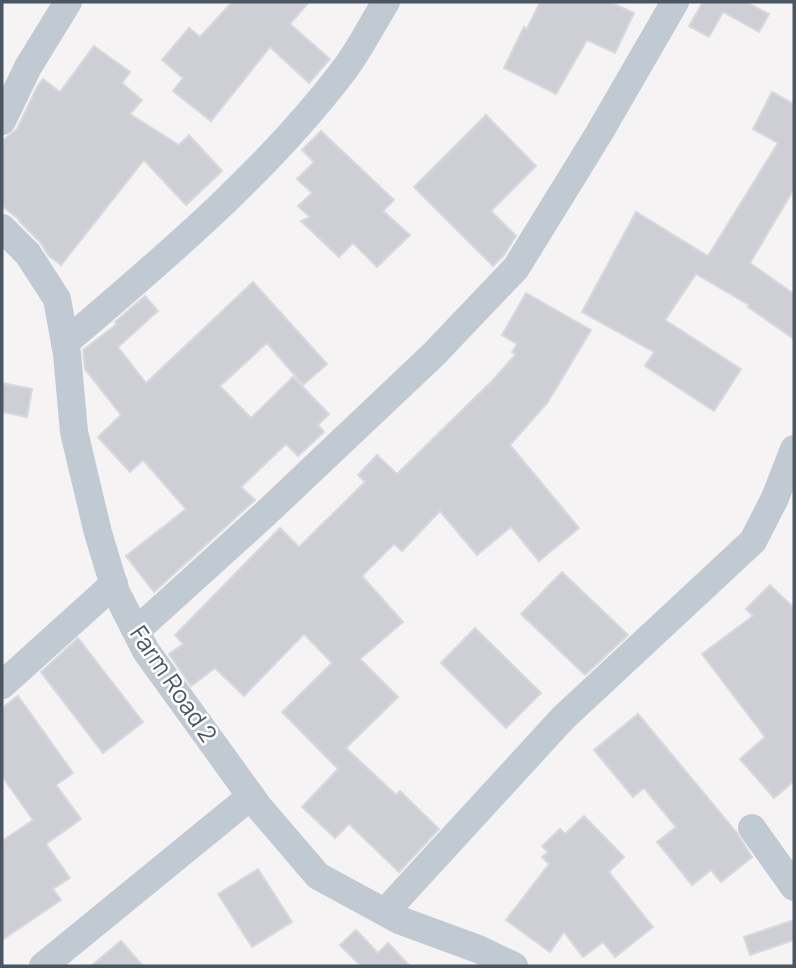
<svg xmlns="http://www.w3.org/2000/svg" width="796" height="968" font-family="Manrope,sans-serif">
<rect width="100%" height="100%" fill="#f5f3f3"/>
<g fill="#cdcfd5" stroke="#d7d9de" stroke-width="2">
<polygon points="232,2 309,2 290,24 330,59 309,83 270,47 211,121 173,91 183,78 162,60 189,28 200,37"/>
<polygon points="540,2 610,2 634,13 615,53 587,40 556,94 504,68 524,27 527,29"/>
<polygon points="703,2 746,2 769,14 759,32 723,12 709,37 689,26"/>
<polygon points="94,46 130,72 122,83 142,100 130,114 179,145 189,135 222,171 186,205 144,160 61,265 49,256 40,242 19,221 20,220 2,206 2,141 17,129 37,87 43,79 60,92"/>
<polygon points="772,92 794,104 794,189 750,263 794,294 794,339 748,307 749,305 696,274 665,320 741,369 714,411 645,366 654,352 582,312 636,212 708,256 778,143 753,129"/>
<polygon points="486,115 536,166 491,211 516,236 504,255 493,266 414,187"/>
<polygon points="321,131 394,200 383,211 410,235 377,267 353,243 339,257 301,221 310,217 298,206 312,193 297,179 314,162 302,150"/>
<polygon points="253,282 327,364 303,385 267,343 220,386 251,418 293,377 329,414 318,425 324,432 298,456 286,444 241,487 255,500 154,592 126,556 186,509 143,460 130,472 98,437 121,415 85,369 83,350 117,324 115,322 145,296 158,311 118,347 146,383"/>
<polygon points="526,293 591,330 548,402 510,445 579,528 539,561 511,527 477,555 440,511 402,551 394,544 362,576 403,622 360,659 398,697 346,748 396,795 400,791 439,829 399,872 349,824 335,838 302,807 338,769 282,712 332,663 304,634 244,696 215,668 191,686 169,654 183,644 175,635 280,528 299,547 365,482 358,475 377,455 397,474 492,381 516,354 512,352 517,344 502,335"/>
<polygon points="2,383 32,389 27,417 2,412"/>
<polygon points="562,572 628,635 585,675 521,614"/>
<polygon points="770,585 794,608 794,781 774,798 740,759 765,737 702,654 753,616 746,609"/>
<polygon points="475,628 541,693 506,728 441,663"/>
<polygon points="78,638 143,722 103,753 41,672"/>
<polygon points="18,696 73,773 56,785 81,819 46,844 70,878 53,889 61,900 2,940 2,841 33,820 2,776 2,708"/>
<polygon points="638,714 737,833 752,857 721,882 711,870 692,885 657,842 676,827 644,788 633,797 594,750"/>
<polygon points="584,816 624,857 609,872 653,927 615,957 603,942 583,957 564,932 550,952 506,920 549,864 542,857 548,852 542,846 560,829 565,834"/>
<polygon points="258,869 292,922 252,947 218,894"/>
<polygon points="794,920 794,940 750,955 744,937"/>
<polygon points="356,930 378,953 388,943 410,966 361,966 340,945"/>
<polygon points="121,941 143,966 91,966"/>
</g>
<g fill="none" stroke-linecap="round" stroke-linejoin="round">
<g stroke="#c1cad2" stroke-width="28">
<polyline points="2,121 28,67 68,2"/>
<polyline points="2,228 28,254 57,299 67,354 74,432 98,533 116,592 146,651 258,806 318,876 399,920 478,949 514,966"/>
<path d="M65,343C162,260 267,172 344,70C360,49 372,24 386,2"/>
<polyline points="136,631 265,514 434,354 516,268 598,135 675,2"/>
<polyline points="2,685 114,584"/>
<polyline points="752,828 794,887"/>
<polyline points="385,912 563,718 753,541 775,498 794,449"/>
<polyline points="43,966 251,796"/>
</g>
</g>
<g text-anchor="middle" stroke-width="5" stroke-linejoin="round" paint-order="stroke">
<g font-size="24" fill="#4a5661" stroke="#fff">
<text transform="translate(173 684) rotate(56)" y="8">Farm Road 2</text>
</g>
</g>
<rect width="796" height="968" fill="none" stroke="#4a5661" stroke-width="7"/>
</svg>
